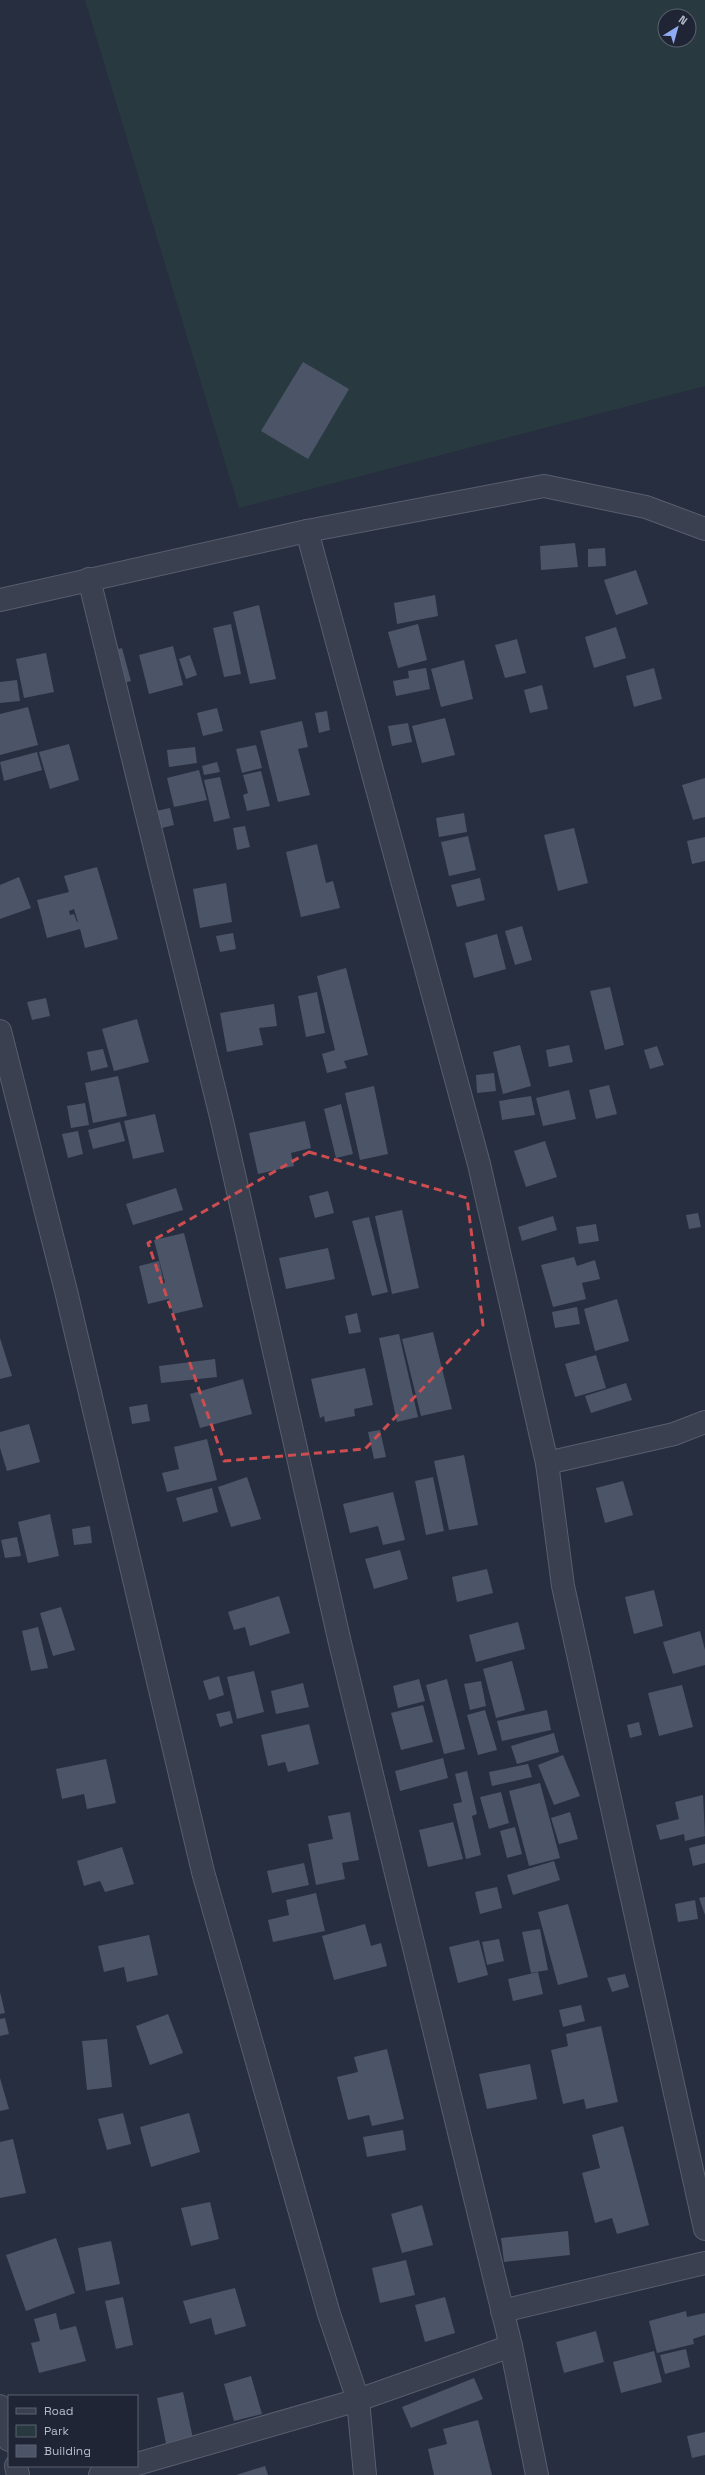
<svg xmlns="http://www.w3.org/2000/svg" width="705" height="2475" font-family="'Space Grotesk',sans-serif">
<rect width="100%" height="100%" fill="#262e3f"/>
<path fill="#283a40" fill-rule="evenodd" d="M85,0H705V386L239,508ZM665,16H689V40H665Z"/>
<g fill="#4c5468" fill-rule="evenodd">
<polygon points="303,362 349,389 308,459 261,431"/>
<polygon points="575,543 578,567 541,570 540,546"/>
<polygon points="605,548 606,566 588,567 588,549"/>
<polygon points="636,570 648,604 616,615 604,580"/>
<polygon points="435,595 438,616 397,624 394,603"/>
<polygon points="259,605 276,679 250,684 233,612"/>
<polygon points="231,624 241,674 224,677 213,628"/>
<polygon points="418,624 427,660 398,668 388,632"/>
<polygon points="616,627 626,658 594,668 585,637"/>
<polygon points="517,639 526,673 505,678 495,645"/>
<polygon points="173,646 183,685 149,694 139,655"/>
<polygon points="122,648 131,681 120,684 111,651"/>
<polygon points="46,653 54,692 24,698 16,659"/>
<polygon points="190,655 197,675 186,679 179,659"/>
<polygon points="464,660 473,699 441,707 431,669"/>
<polygon points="426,668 430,689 396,696 393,681 409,678 408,671"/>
<polygon points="654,668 662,699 634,707 626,676"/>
<polygon points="17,680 20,701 0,703 0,682"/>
<polygon points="542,685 548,709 530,713 524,690"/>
<polygon points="28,707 38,745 0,755 0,714"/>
<polygon points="217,708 223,731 203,736 197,713"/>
<polygon points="327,711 330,730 319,733 315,713"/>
<polygon points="445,718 455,755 422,763 412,726"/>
<polygon points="302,721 308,747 298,749 310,795 278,802 260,731"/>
<polygon points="408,723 412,742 392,746 388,726"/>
<polygon points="69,744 79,780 50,789 39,752"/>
<polygon points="256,745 262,768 242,773 236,749"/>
<polygon points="195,747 197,763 169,767 167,750"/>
<polygon points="37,752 42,770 4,781 0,762"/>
<polygon points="217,762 220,772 204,775 202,766"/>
<polygon points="199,770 207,800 174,807 167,778"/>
<polygon points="261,771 270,806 247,811 243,795 248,793 243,775"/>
<polygon points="220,777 230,818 214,822 204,780"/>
<polygon points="705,778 705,817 693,820 682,785"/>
<polygon points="170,808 174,825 154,830 151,812"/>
<polygon points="464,813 467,832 439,837 436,818"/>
<polygon points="245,826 250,847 237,850 233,828"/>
<polygon points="574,828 588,883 558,891 544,835"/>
<polygon points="468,836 476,870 449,876 441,842"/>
<polygon points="705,837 705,861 692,864 687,841"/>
<polygon points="317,844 326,883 333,881 340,908 301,917 286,852"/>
<path d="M97,867L118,939L85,948L80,929L47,938L37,900L69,892L64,876ZM74,909L78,922H77L74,914L70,915L69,911Z"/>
<polygon points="19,877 31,908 0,919 0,885"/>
<polygon points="480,878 485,900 457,907 451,885"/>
<polygon points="226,883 232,922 200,928 193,889"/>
<polygon points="522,926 532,960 515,965 505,931"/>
<polygon points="233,933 236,949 220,952 216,936"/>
<polygon points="497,934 506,969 474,978 465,943"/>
<polygon points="346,968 368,1055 344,1061 347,1068 327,1073 322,1054 335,1050 317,976"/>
<polygon points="610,987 624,1045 605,1050 590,991"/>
<polygon points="317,992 325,1033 306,1037 298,996"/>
<polygon points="46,998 50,1016 32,1020 27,1002"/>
<polygon points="274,1004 277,1026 259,1028 263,1045 227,1052 220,1013"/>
<polygon points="137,1019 149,1062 114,1071 102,1029"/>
<polygon points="520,1045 531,1086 503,1094 493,1052"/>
<polygon points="569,1045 573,1062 549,1067 546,1050"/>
<polygon points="657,1046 664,1065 650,1069 644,1050"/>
<polygon points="103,1049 108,1067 91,1071 87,1052"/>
<polygon points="494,1073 496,1091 477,1093 476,1075"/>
<polygon points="118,1076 127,1116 93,1123 85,1083"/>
<polygon points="609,1085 617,1114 596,1119 589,1090"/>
<polygon points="374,1086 388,1154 360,1160 345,1093"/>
<polygon points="569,1090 576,1119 543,1126 536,1098"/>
<polygon points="531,1096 535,1115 502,1120 499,1101"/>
<polygon points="85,1103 89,1125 71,1128 67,1106"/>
<polygon points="341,1104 353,1154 336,1158 324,1109"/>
<polygon points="155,1114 164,1152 133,1159 124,1121"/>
<polygon points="305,1121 311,1148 291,1153 294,1166 258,1174 249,1133"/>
<polygon points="120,1122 125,1141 93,1149 88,1130"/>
<polygon points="78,1131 83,1154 68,1158 62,1134"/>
<polygon points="545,1141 557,1177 526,1187 514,1151"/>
<polygon points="176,1188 183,1210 133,1225 126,1204"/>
<polygon points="328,1191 334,1213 315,1218 309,1196"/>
<polygon points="402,1210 419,1288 392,1294 375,1216"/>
<polygon points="698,1213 701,1227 689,1229 686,1215"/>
<polygon points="553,1216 557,1230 522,1241 518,1227"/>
<polygon points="369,1217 388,1292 372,1296 352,1221"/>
<polygon points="596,1224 599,1241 579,1244 576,1227"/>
<polygon points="184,1233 203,1307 173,1314 167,1291 169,1299 148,1304 139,1266 159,1261 163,1279 159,1280 161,1284 165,1283 154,1240"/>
<polygon points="328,1248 335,1279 286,1289 279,1258"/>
<polygon points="574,1257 577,1266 595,1260 600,1279 582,1283 586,1299 553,1307 541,1265"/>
<polygon points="617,1299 629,1341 595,1351 584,1309"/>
<polygon points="577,1307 580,1324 555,1328 552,1312"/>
<polygon points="357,1313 361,1332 349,1334 345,1316"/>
<polygon points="433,1332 452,1409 421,1416 402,1339"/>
<polygon points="399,1334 418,1417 397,1422 379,1338"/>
<polygon points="0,1338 12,1376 0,1379"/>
<polygon points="596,1355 606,1388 575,1397 565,1364"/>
<polygon points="215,1359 217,1377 161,1383 159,1366"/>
<polygon points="365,1368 373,1405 354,1409 355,1416 325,1422 324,1416 320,1418 311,1379"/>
<polygon points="243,1379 252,1414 200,1428 190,1394"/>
<polygon points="626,1383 632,1400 591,1413 585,1396"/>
<polygon points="147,1404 150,1421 132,1424 129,1407"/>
<polygon points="29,1424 40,1462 7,1471 0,1448 0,1432"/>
<polygon points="380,1430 386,1457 374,1459 368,1432"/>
<polygon points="207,1439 217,1480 167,1492 162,1473 179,1469 174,1447"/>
<polygon points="464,1455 478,1525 449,1530 434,1461"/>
<polygon points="247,1477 261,1519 231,1527 218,1487"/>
<polygon points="433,1477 444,1531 426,1535 415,1481"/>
<polygon points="623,1481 633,1515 605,1523 596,1488"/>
<polygon points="212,1488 218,1512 183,1522 176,1498"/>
<polygon points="393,1492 405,1540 383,1545 378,1526 350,1533 343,1504"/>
<polygon points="50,1514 59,1556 28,1563 18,1522"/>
<polygon points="90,1526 92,1543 74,1545 72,1529"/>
<polygon points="17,1537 21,1556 5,1558 1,1540"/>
<polygon points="400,1550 408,1579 374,1589 365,1559"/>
<polygon points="487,1569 493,1593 457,1602 452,1577"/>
<polygon points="654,1590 663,1626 634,1634 625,1597"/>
<polygon points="279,1596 290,1633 250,1646 245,1627 234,1630 228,1612"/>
<polygon points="61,1607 75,1650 53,1656 40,1613"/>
<polygon points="518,1622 525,1649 476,1662 469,1635"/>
<polygon points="38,1627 48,1668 31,1671 22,1631"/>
<polygon points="700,1631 705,1650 705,1665 673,1674 663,1642"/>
<polygon points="512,1661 525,1710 496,1718 483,1669"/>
<polygon points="254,1671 264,1712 237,1719 227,1677"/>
<polygon points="219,1676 224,1695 209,1700 203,1681"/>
<polygon points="419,1679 425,1701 398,1708 393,1686"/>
<polygon points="447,1679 465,1749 444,1754 426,1685"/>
<polygon points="481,1681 486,1706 470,1710 464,1684"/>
<polygon points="303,1683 309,1707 276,1714 271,1691"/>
<polygon points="682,1685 693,1727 659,1736 648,1693"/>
<polygon points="423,1705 433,1742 401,1750 391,1713"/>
<polygon points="485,1710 497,1750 478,1755 467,1715"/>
<polygon points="547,1710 551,1730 502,1741 497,1721"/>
<polygon points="230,1711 233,1723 220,1727 216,1714"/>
<polygon points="639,1722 642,1735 630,1738 627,1725"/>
<polygon points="309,1724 319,1764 288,1772 285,1762 268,1766 261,1735"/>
<polygon points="554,1733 559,1752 517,1764 511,1746"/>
<polygon points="563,1755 580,1796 554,1805 538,1765"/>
<polygon points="443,1758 448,1778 400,1791 395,1771"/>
<polygon points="106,1759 116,1803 87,1809 84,1794 62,1799 56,1769"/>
<polygon points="528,1764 532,1777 492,1786 489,1772"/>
<polygon points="467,1771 477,1814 472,1816 481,1855 466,1859 453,1804 462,1802 455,1774"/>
<polygon points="540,1783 560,1858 529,1866 509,1791"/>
<polygon points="501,1792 509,1823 489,1829 480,1797"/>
<polygon points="703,1795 705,1836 685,1841 684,1834 660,1840 656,1825 679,1819 675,1802"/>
<polygon points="350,1812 359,1860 342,1863 345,1879 316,1885 308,1844 333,1839 328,1816"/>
<polygon points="570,1812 578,1839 559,1844 551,1818"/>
<polygon points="453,1822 463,1859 428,1867 419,1830"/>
<polygon points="515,1827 522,1854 507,1858 500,1831"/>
<polygon points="705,1844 705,1863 693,1866 689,1848"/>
<polygon points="122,1847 134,1884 105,1892 100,1881 84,1886 77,1861"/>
<polygon points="554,1861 560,1880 513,1895 507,1875"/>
<polygon points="304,1863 309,1885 272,1893 267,1871"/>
<polygon points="497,1887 502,1908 480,1914 475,1892"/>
<polygon points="316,1893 325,1931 273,1942 268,1920 289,1915 286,1900"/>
<polygon points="705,1897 705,1915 699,1898"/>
<polygon points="695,1900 698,1919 678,1922 675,1904"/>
<polygon points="568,1904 588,1977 558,1985 538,1912"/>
<polygon points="365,1924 371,1946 381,1943 387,1966 334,1980 322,1936"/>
<polygon points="540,1929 548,1970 531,1973 522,1932"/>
<polygon points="149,1935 158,1975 127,1982 124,1967 104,1972 98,1946"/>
<polygon points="499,1939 504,1961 487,1965 482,1942"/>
<polygon points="479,1940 488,1975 458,1983 449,1947"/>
<polygon points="538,1972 543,1994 513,2001 508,1979"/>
<polygon points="625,1974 629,1987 612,1992 607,1978"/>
<polygon points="0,1992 5,2013 0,2014"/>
<polygon points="581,2005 585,2021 563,2027 559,2010"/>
<polygon points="168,2014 183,2053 150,2065 136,2026"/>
<polygon points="5,2018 9,2034 0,2036 0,2019"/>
<polygon points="601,2026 618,2102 586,2109 584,2099 563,2104 551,2050 568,2046 566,2034"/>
<polygon points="107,2039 112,2087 87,2090 82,2041"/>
<polygon points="387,2049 404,2119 372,2126 369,2115 348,2120 337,2077 358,2072 354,2057"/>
<polygon points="530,2064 537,2099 487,2109 479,2074"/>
<polygon points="0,2078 9,2109 0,2111"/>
<polygon points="123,2113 131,2144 107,2150 98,2119"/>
<polygon points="189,2113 200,2152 151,2167 140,2127"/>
<polygon points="623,2126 649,2225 617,2234 612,2218 595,2223 582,2173 600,2168 592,2135"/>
<polygon points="403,2130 406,2150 367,2157 363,2137"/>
<polygon points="13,2139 26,2193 0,2198 0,2142"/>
<polygon points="210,2202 219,2239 191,2246 181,2208"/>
<polygon points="422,2205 433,2245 402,2253 391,2214"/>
<polygon points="568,2231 570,2255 504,2262 501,2238"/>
<polygon points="56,2238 75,2293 26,2311 6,2255"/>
<polygon points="111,2241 120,2284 86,2291 78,2248"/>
<polygon points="406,2260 415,2295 380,2303 372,2268"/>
<polygon points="235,2288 246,2326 215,2335 211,2318 190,2324 183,2301"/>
<polygon points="123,2297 133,2345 116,2349 105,2301"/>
<polygon points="445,2297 455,2333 425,2342 415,2305"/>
<polygon points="686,2311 687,2317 705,2313 705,2335 693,2339 694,2344 657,2353 649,2321"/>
<polygon points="56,2313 60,2330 76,2326 86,2361 39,2373 31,2343 40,2341 34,2319"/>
<polygon points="596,2331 604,2362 564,2373 556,2342"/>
<polygon points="686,2349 690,2367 665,2374 660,2355"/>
<polygon points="654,2351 662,2382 621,2393 613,2362"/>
<polygon points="251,2376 262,2414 234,2421 224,2384"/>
<polygon points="474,2378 483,2399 411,2428 402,2407"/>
<polygon points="183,2392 194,2443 167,2449 157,2398"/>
<polygon points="478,2420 492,2475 434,2475 428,2449 447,2444 443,2429"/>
<polygon points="705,2432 705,2455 692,2458 687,2436"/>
<polygon points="265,2466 268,2475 236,2475"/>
</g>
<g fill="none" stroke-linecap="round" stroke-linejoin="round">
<g stroke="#585e6d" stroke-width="24">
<g id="minor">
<polyline points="307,531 479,1164 547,1463 563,1586 705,2229"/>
<polyline points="89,579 222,1121 340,1643 511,2346 537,2475"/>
<polyline points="0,600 307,531 544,486 646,507 705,529"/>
<polyline points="0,1031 66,1291 203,1872 329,2314 358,2400 365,2475"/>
<polyline points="547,1463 674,1434 705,1422"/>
<polyline points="502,2311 705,2263"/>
<polyline points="0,2406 9,2440"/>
<polyline points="137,2464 358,2400 511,2346"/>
<polyline points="16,2466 18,2475"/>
<polyline points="100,2475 131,2466"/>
</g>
</g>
<use href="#minor" stroke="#3a404f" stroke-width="22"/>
</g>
<path fill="none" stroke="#ce4d50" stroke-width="3" stroke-dasharray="8 5" stroke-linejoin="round" d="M309,1152L467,1198L483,1325L365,1449L224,1461L148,1243Z"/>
<rect x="8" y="2395" width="130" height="72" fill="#1f2534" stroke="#5b6170"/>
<rect x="16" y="2408" width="20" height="6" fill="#3a404f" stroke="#5b6170"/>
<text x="44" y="2415" font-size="12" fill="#b6bbca">Road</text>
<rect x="16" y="2425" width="20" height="12" fill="#283a40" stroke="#5b6170"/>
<text x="44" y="2435" font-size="12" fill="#b6bbca">Park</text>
<rect x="16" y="2445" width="20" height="12" fill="#4c5468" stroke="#5b6170"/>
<text x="44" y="2455" font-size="12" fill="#b6bbca">Building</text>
<g transform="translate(677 28) rotate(37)"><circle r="19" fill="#1f2534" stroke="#5b6170"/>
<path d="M0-3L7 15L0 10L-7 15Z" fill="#90abf5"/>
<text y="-6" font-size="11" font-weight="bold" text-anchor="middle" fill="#b6bbca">N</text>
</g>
</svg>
